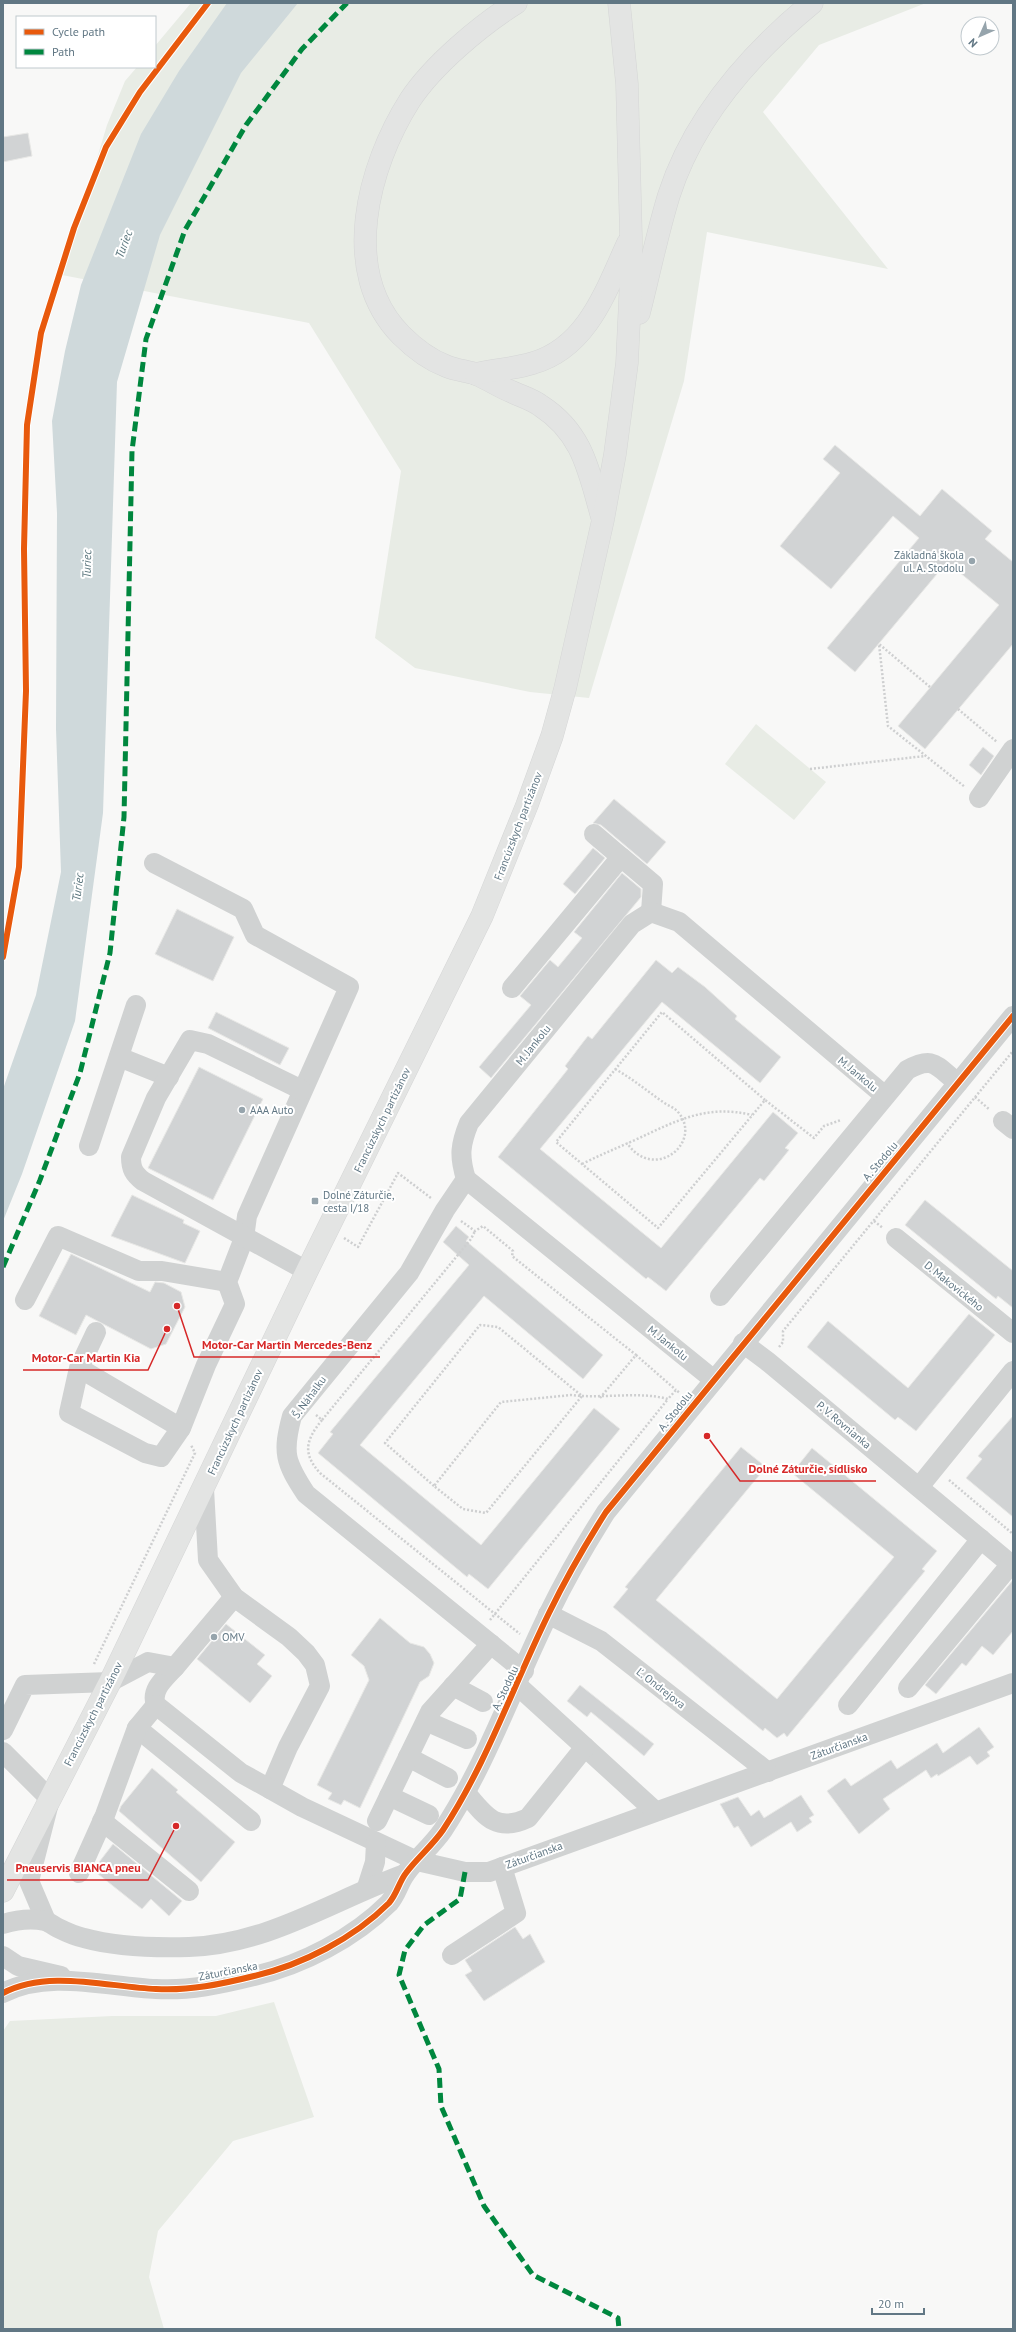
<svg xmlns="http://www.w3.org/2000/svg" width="1016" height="2332" font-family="'PT Sans',sans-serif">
<rect width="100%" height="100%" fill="#f8f8f7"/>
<g fill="#e8ece5">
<polygon points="191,3 926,3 819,45 763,112 888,269 707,232 684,381 589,698 530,692 415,668 375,638 401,471 309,323 62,275 107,125 125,81 137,67 155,67 155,46"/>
<polygon points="756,724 826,782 794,820 725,764"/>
<polygon points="274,2002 314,2117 233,2141 158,2231 149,2277 164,2329 3,2329 3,2031 10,2021 112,2016 216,2016"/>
</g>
<polygon fill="#cfd9db" points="227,3 298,3 241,73 160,235 117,382 103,813 75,1021 22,1174 3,1221 3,1089 36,995 61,872 56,729 57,513 52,421 65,351 81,285 141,134 179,71"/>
<g fill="#d1d3d4" stroke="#e8e8e6">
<polygon points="28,133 32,156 3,162 3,137"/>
<polygon points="835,445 920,516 942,489 992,531 985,539 1013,562 1013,644 925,749 898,726 999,605 947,562 855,672 827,648 919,538 893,516 831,589 780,546 840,473 823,459"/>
<polygon points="983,747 994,756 981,775 969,765"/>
<polygon points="614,799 666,842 647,864 601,825 593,823"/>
<polygon points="593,848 605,858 575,894 563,884"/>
<polygon points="622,873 641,889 641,897 491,1078 479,1067 531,1005 520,996 550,960 558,967 582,938 574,932"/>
<polygon points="177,909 234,937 213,981 155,954"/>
<polygon points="656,960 672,973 678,967 705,987 737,1016 735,1019 781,1057 760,1083 662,1002 540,1149 661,1248 773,1112 798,1133 785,1148 789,1150 764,1181 760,1178 666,1291 648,1277 646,1279 498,1157 568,1069 565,1066 584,1041 588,1036 592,1039"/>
<polygon points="216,1012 289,1048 280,1065 208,1028"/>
<polygon points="199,1067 263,1099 213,1200 148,1168"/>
<polygon points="132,1195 184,1220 183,1223 200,1231 185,1263 111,1236"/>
<polygon points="925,1200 1013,1271 1013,1308 998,1296 996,1299 905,1225"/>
<polygon points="456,1226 469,1237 466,1241 603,1355 583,1379 484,1296 360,1445 481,1545 594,1408 620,1429 488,1589 469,1574 467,1577 318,1453 333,1434 330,1432 469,1265 443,1242"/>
<polygon points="71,1254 150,1292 155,1282 164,1283 181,1292 185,1307 166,1344 151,1349 86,1315 76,1335 39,1316"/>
<polygon points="969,1314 995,1335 916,1431 898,1417 895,1420 807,1347 828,1321 908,1388"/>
<polygon points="1013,1416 1013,1517 966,1478 982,1459 978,1456"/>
<polygon points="741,1447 766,1467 656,1600 777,1699 894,1557 792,1473 812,1448 937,1551 922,1569 925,1571 787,1737 784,1733 777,1738 765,1728 763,1731 613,1607 628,1589 625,1587"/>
<polygon points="1013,1580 1013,1631 993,1655 982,1646 966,1666 962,1663 936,1694 925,1685"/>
<polygon points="380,1618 410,1643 424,1647 430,1654 434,1663 429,1676 420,1682 360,1808 344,1800 341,1805 328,1799 332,1793 317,1785 369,1680 364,1666 351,1655"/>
<polygon points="226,1624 265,1655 257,1664 272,1676 250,1703 197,1659"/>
<polygon points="580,1685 654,1744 644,1756 591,1712 587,1717 567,1701"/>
<polygon points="979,1727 994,1747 987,1752 990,1756 977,1765 970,1756 938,1776 937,1774 931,1778 926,1770 883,1799 890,1809 859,1834 827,1791 845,1778 851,1786 891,1760 897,1769 937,1743 943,1753"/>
<polygon points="152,1768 178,1790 176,1792 235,1842 201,1882 119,1811 121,1806"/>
<polygon points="801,1795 814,1815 809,1818 812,1822 797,1832 791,1822 751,1847 738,1826 734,1828 720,1804 738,1797 751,1816 759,1810 764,1818"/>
<polygon points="113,1844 182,1901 169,1916 151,1899 142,1909 93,1870"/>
<polygon points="515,1927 523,1939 530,1934 545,1962 484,2001 465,1975 472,1971 465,1960"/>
</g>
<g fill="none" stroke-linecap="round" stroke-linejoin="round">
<g stroke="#d5d6d6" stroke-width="23">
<g id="major">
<path d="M516,3C481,25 433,65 410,100C368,166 339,272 401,335C413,347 430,360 446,366C455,370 466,371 476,374C488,379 498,386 510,391C520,396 532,399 541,406C583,433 589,472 602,517"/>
<path d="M639,313C649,274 657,234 669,195C694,117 750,54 812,3"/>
<path d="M476,374C495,369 515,369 533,363C588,347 606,290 628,243"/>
<polyline points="3,1891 110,1682 307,1271 482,916 527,805 552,736 565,689 603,520 615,454 627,363 631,279 631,237 627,84 619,3"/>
</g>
</g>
<g stroke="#cecfd0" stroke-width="2.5" stroke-dasharray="2 2" stroke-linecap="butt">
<polyline points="930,687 879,644 888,726 965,787"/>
<polyline points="958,709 997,742"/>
<polyline points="810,769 925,756"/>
<path d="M615,1069C633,1079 647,1091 663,1102C668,1106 674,1107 678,1112C704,1142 654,1183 627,1143"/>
<polyline points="975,1097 990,1110"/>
<polyline points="765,1100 662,1012 556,1142 658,1228 765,1100 814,1138 824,1126 841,1120"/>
<path d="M582,1164C600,1155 617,1148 635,1140C676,1121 706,1104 752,1115"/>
<polyline points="461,1221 475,1231 483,1226 513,1251 512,1256 636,1355"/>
<polyline points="874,1221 883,1228"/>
<polyline points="344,1238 358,1247 398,1173 431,1198"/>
<polyline points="779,1347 783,1342 783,1331 1013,1051"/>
<polyline points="600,1398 636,1355 676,1390"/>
<polyline points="316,1415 322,1420 471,1239 475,1231"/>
<path d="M322,1420C306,1440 302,1453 320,1473L520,1634"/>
<polyline points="949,1480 1013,1534"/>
<path d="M434,1486L385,1443L480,1325L498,1327L582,1396L486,1513L463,1509L434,1486L501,1402L571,1395C602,1399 639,1391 668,1399L676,1390L680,1393"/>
<polyline points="490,1620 668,1399"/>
<polyline points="94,1664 195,1453 191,1445"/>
</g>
<g stroke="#d0d2d2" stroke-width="20">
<polyline points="979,798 1013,749"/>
<polyline points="594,834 621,857"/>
<polyline points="154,863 243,909 255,935 349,987 247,1216 244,1238 227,1282 235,1304 206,1365 181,1428"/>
<polyline points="512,988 621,857 653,884 651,912"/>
<polyline points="119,1057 169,1077"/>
<path d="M302,1090L208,1044L190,1040L156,1098L131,1157C131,1169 134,1174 143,1181L307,1271"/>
<polyline points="1003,1121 1013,1129"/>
<polyline points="89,1146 136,1005"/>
<path d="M466,1179L445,1210L409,1273L292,1416C282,1453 285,1462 306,1494L524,1671"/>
<polyline points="896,1238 1013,1333"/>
<path d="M720,1296L907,1070C934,1055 936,1066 958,1083"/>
<polyline points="25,1300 58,1236 139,1271 162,1271 227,1282"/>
<polyline points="743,1343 767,1361 1013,1566"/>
<polyline points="79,1368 181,1428 161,1457 145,1453 69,1413 79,1368 96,1332"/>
<path d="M714,1380L466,1179C459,1156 460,1145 469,1123L632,924L651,912L679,922L885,1096"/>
<polyline points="919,1487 1013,1371"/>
<polyline points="204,1489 208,1560 234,1597 289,1637 306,1653 315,1665 320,1686 288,1747 270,1789 302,1807 417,1861 465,1872 489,1872 1013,1683"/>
<polyline points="548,1614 601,1641 768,1772"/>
<path d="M175,1667C165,1678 150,1690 156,1705L241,1773L270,1789"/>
<polyline points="517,1685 655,1811"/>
<polyline points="453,1686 483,1702"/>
<polyline points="908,1688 1011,1564"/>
<polyline points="848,1705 981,1539"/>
<polyline points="426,1721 467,1739"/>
<polyline points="137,1728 251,1821"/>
<polyline points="3,1730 25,1685 110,1682 148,1662 175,1667 234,1597"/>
<polyline points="3,1752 50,1799 29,1881 46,1921"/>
<polyline points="408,1757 448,1778"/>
<path d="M466,1793C485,1816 496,1833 528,1818L585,1747"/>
<polyline points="389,1796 429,1815"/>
<polyline points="102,1821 189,1891"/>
<polyline points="377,1821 430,1712 491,1644"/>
<polyline points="79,1873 105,1815 137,1728 156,1705"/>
<polyline points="367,1887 375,1862 376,1843"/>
<path d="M3,1924C16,1920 31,1918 45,1921C49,1922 54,1926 58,1928C66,1932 75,1936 84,1938C117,1947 155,1948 189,1947C269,1944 333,1900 405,1874"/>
<polyline points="452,1955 516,1913 502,1867"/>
<polyline points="3,1956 18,1966 61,1976"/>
<path d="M3,1993C48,1969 108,1987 156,1989C189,1991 222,1984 254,1976C302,1965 354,1938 389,1903C397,1894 399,1882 406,1873C417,1858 432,1846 443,1830C487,1763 513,1686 549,1613C566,1578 585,1545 606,1512L1013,1016"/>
</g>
<use href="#major" stroke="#e3e4e3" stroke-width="22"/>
<g stroke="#00873e" stroke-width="5" stroke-dasharray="10 5" stroke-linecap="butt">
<polyline points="3,1267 40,1180 80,1073 110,953 124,817 132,451 146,339 185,230 246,125 302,49 347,3"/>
<polyline points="465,1872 460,1899 424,1925 405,1950 399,1975 439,2069 441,2106 484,2206 533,2275 618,2318 619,2329"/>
</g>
<g stroke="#fff" stroke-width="8">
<g id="cycleway">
<polyline points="3,957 19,867 26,691 24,549 27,425 41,333 74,228 106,147 140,92 208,3"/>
<path d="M3,1993C48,1969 108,1987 156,1989C189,1991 222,1984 254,1976C302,1965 354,1938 389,1903C397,1894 399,1882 406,1873C417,1858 432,1846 443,1830C487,1763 513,1686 549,1613C566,1578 585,1545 606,1512L1013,1016"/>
</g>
</g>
<use href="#cycleway" stroke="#e8590c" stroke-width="6"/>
</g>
<g fill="#96a4ac" stroke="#fff" stroke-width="1.5">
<circle cx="972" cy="561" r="4"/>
<circle cx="242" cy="1110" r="4"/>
<rect x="311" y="1197" width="8" height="8" rx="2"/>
<circle cx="214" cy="1637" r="4"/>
</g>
<g text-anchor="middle" stroke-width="4" stroke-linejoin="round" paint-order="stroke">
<g font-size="11" fill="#617784" stroke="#fff" text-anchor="start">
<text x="964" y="559" text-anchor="end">Základná škola<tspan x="964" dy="13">ul. A. Stodolu</tspan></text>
<text x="250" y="1114">AAA Auto</text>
<text x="323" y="1199">Dolné Záturčie,<tspan x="323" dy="13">cesta I/18</tspan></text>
<text x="222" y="1641">OMV</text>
</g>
<g font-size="11" fill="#617784" stroke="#fff">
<text transform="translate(518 826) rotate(-69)" y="4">Francúzskych partizánov</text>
<text transform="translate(533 1045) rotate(-51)" y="4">M. Jankolu</text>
<text transform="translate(858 1074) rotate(40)" y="4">M. Jankolu</text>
<text transform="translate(382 1120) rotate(-64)" y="4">Francúzskych partizánov</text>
<text transform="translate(880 1161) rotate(-50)" y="4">A. Stodolu</text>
<text transform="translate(954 1286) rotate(39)" y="4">D. Makovického</text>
<text transform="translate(668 1343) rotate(39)" y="4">M. Jankolu</text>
<text transform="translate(309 1397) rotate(-54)" y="4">Š. Náhalku</text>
<text transform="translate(675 1411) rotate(-51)" y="4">A. Stodolu</text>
<text transform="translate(235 1422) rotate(-65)" y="4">Francúzskych partizánov</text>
<text transform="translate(844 1425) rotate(40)" y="4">P. V. Rovnianka</text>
<text transform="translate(505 1688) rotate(-65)" y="4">A. Stodolu</text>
<text transform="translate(661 1688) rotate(38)" y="4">Ľ. Ondrejova</text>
<text transform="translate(93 1714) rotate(-63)" y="4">Francúzskych partizánov</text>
<text transform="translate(839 1746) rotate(-20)" y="4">Záturčianska</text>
<text transform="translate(534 1855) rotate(-20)" y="4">Záturčianska</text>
<text transform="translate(228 1971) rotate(-11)" y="4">Záturčianska</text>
</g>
<g font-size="12" font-style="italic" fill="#5c777e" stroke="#fff">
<text transform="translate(124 244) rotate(-70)" y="4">Turiec</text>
<text transform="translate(87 564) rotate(-89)" y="4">Turiec</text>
<text transform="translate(78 887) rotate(-83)" y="4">Turiec</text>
</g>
</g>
<path fill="none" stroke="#d62828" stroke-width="1.5" d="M177 1306L194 1357H380M167 1329L148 1370H23M707 1436L740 1481H876M176 1826L148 1880H7"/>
<g fill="#d62828" stroke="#fff" stroke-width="1.5">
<circle cx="177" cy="1306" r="4"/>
<circle cx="167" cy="1329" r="4"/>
<circle cx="707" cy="1436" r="4"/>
<circle cx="176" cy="1826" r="4"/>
</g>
<g font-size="12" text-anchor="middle" font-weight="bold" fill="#d62828" stroke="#fff" stroke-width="4" stroke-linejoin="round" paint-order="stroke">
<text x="287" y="1349">Motor-Car Martin Mercedes-Benz</text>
<text x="86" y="1362">Motor-Car Martin Kia</text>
<text x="808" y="1473">Dolné Záturčie, sídlisko</text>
<text x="78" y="1872">Pneuservis BIANCA pneu</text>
</g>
<rect width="1016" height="2332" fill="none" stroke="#617784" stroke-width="8"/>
<rect x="16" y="16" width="140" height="52" fill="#ffffff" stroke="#c0c9ce"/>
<rect x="24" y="29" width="20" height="6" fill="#e8590c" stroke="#c0c9ce"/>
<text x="52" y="36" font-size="12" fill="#617784">Cycle path</text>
<rect x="24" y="49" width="20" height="6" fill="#00873e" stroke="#c0c9ce"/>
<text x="52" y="56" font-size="12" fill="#617784">Path</text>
<g transform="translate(980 36) rotate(225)"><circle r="19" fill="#ffffff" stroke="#c0c9ce"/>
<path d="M0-3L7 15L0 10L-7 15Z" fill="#96a4ac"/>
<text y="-6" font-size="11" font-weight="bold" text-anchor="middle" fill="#617784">N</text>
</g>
<path d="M872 2308v6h52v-6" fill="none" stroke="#617784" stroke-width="2"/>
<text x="878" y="2308" font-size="12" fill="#617784" stroke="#ffffff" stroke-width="3" paint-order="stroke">20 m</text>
</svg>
